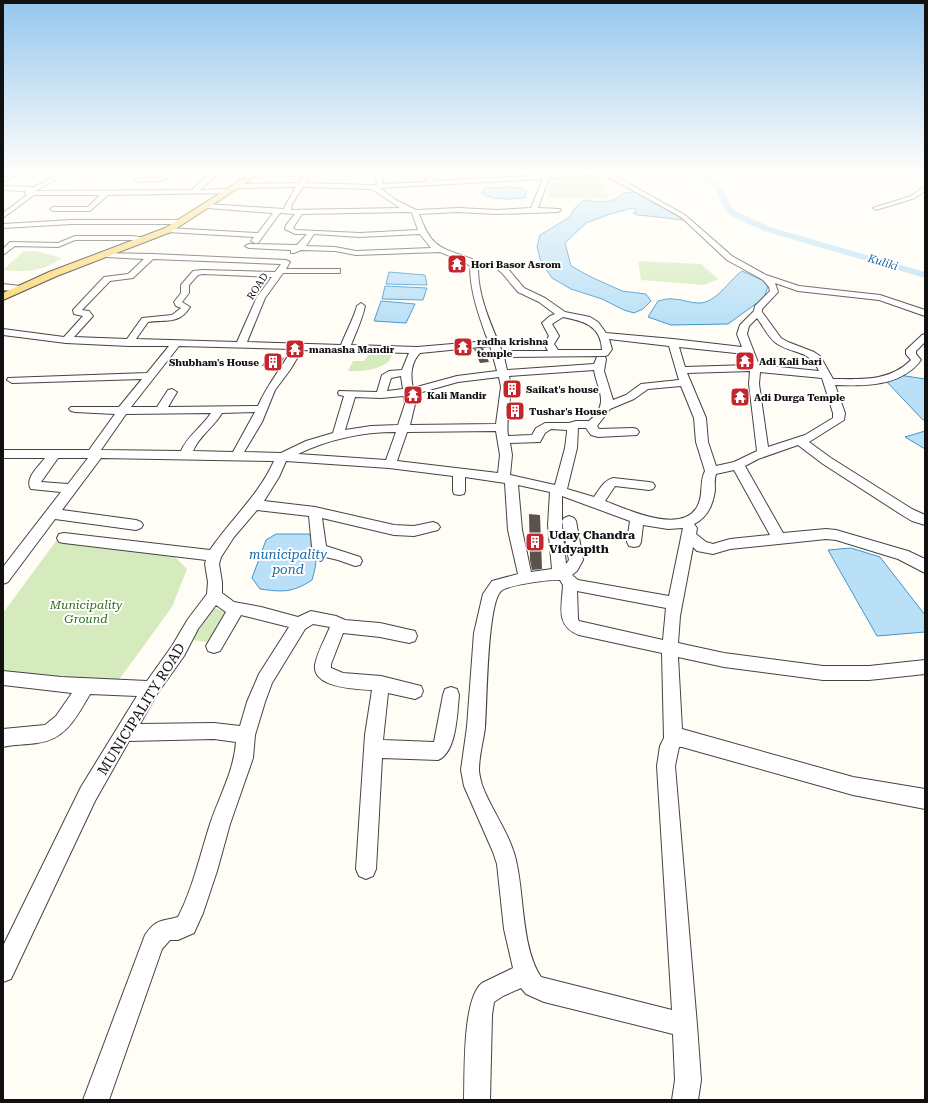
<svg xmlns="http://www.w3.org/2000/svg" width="928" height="1103" font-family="'Roboto Serif',serif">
<rect width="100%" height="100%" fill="#fffdf5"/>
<g fill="#d5ebbd">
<polygon points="598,177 609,199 547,198 552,178"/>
<path d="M24,251H36L62,258C41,272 28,272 3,270Z"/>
<polygon points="638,261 701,264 718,279 704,285 641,280"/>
<path d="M371,351L393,352C392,355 390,359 389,361C381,370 358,372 348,371L353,361H364Z"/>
<polygon points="59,537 175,557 187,569 172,607 118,681 3,676 3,613"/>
<polygon points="211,607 230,613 212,643 187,639"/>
</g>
<g fill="#b9e0f7" stroke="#3f96cf">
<path d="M510,187L521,188L527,191L524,198C513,199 490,201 482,193L485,188Z"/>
<path d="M636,192L677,215L684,220L638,215L633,213L637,211L633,208L610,214L586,223L565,243L571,266L591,277L622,291L646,294L651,301L643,309L634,313L624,310L602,299L571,289L552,278L541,262L537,247L540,235L570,217L573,210L584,200C598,202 612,205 623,193Z"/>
<path d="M742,271L764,281L768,286L764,298L728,324L671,325L648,317L658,301C663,300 668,298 673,299C681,299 690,303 698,303C716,304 729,280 742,271Z"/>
<polygon points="389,272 425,275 427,285 386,284"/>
<polygon points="385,286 427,288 423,300 382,299"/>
<polygon points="381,301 415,304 406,323 374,321"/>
<polygon points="899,375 925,379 925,420 923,420 886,381"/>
<polygon points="925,431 925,449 905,437"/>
<path d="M276,534H309C319,550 317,563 312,580C292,593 283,592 260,589L252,578L266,540Z"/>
<polygon points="851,548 880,557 925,615 925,632 877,636 828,550"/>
</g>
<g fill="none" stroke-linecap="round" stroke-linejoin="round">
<polygon fill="#b9e0f7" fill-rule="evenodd" points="695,171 703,171 721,186 732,207 737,212 770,227 925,272 925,278 764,231 731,216 724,208 715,189"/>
</g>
<g fill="#5a524d">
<polygon points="483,348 489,362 480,363 474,349"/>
<polygon points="267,357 284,358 279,367 262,366"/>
<polygon points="738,389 748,390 749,402 737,400"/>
<polygon points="529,514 540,515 542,569 532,570 530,560"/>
</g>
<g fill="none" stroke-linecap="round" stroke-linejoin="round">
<g stroke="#444" stroke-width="2">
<g id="minor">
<polygon points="16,171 24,171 3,182 3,178"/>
<polygon points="64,171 71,171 35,191 192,190 213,171 220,171 200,190 229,189 232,191 229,193 108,195 90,211 53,211 50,209 53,207 88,207 100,195 34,195 3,218 3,213 27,195 25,193 27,191 3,190 3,186 34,187"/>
<path d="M122,171H149C144,174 127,174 122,171Z"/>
<polygon points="170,171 177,171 162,181 138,182 135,180 138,178 159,178"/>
<path d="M307,171H313L305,183L373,185H377L375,171H381L383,184L429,182L426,178L412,171C422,171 429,174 435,181L615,171L610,173L685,215L732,256L766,275L799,286L880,295L925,310V316L879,300L798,291L775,283L778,292L762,309V312L781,338L788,342L814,352L820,356L833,379C861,379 889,382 911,360L906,354V350L922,335L925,334V342L916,351V354L921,360C901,387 864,386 835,385L845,413L844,420L809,442L831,458L912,509L925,515V525L912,521L902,515L823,464L798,445L758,459L745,466L783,533L826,529L836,530L908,551L925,559V573L898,559L836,540L826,539L730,549L713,554L697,551L693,547L680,616L678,643L724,653L823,666H869L925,660V674L869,680H823L724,667L678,657L682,729L853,777L925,789V809L853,795L682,747H679L675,766L697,1025L701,1080L698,1100H672L675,1080L673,1034L544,1002L526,994L521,988L503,996L494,1002L492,1015L490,1100H464C465,1074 462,999 482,983L513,968L504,929L497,864L493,852L464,786L461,770L467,727L474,633L483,594L492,581L518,574L508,530L505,483L465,477V491L464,494L459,495L454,494L453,491V476L389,468L286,461L279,477L264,501L315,507L394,525L414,526L433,522L438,524L440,527L438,530L414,536L394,535L322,518L326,546L360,557L362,561L360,565L355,566L338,560L317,555L312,547L309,516L257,510L234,537L221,557L219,564L222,582V593L234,602L261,607L298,617L311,611L336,616L345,620L380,623L415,631L417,636L415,641L409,643L380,637L343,633L331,664V668L343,673L381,676L421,686L423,691L421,696L415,699L388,693L383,740L434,742L443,695L445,689L451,687L457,689L459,695C457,713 457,752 438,760L382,758L376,869L373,876L366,879L359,876L356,869L365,735L372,690C357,689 312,688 315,665C317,653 325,639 330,627L313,624L305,629L272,683L265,702L255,735L253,758L230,824L217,871L203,913L194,933L178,940H170L162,949L109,1100H83L145,935C157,918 161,922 178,917C193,888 200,855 210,824C219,797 234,771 236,742L214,739L129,741L95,801L11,979L3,982V946L81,787L137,696L90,694C77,716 66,740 37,743C26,745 14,744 3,747V729L45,725L56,716L72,693L3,685V671L61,677L147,681L172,646L188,619L207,594L208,582L205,564L206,560L64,543L59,542L57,538L59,534L64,533L210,550C231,519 259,495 274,461L101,458L62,510L136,520L141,522L143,525L141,528L136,530L55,519L8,582L3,584V567L61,492L31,489C24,479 39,466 45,458H3V450H89L115,414L75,412L71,411L69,409L71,407H119L142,379L12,383L7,380L8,378L147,373L169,346H129L66,343L3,335V329L64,337L83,316L74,314L73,310L104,277L128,274L144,259L106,257H103V253L152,254L286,260L290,262L286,269H340V273H283L265,298L247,342L341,345C346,332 353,320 357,306L361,303L365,306C362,320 356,332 351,345L417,347L488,341C479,316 470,292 470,266L466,263L440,252L356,255L335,251L301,250L294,253H291V250L249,248L245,246L249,244L297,245L307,234H295L285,229L286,225L295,214L280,213L258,243H255L251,241L254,237L168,232L164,230L168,228L258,233L273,213L207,208L204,206L207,204L284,209L286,204L296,187L238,188L235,186L238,184L299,183ZM603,174L681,217L727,260L763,280L769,287L770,291L755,306L754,311L740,325L737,334L742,347L673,339L606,333L598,322L590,317L565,312L545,298L524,288L508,269L501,264L476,263L472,259C440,247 432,249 419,214L459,212L497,214L558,212L561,210L560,209L538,208L549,178ZM543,179L531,208L497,210L459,208L416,210L396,200L380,188ZM303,187L372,189L400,208L291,210L292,204ZM409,212L412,213L418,230L360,233L296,230L293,228L302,214ZM314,234L360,237L420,234L431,248L356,251L335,247L306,246ZM153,259L281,264L275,272L203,270L193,271L181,285V293L174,302L176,306L181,308L172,315L142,318L127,339L74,337L93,316L89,311L82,310L110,281L133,278ZM478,268H496L502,273L518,292L539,302L555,314L550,316L542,323L549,336L544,344L548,351H502C491,324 478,297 478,268ZM203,274L272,277L257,297L237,342L136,339L148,322C166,319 179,325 190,307L182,302L189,293V285L198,275ZM563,317C583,321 601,325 602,350H558L554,344L559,336L552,324ZM757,318C763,326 768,337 776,343C793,355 810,349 819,371L759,365L747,334L749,326ZM609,339L669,346L679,380L641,384L626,395L613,400L604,371L606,359L605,357H597L594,364L507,370L504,357L605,356L608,355L612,349ZM179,346L292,349C281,369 267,385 258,406L168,407L177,392L172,389L168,390L157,407H131ZM490,346L497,371L457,376L413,388C410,376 411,362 420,353ZM679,347L745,354L749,365L685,367ZM302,350L409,353L402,370L389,371L382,375L377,392L339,391L338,393L339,395L344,396L333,433L306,441L281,453L244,452L262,422L275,390L290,370ZM594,370C598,392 610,403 589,421H576L569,423H545L536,428L532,435L508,436C505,416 514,396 509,376ZM750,371L749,384L757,451L734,462L716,466L708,442L706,418L687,373ZM760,372L822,378L833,413V418L805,435L768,447L759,384ZM401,376L403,389L387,391L391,378ZM499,377L501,387L496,424L410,425L415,404V394L458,382ZM681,386L694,418L696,442L705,471C699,482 704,496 697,507C681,535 626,509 605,501L615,486L649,490L653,489L655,486L653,483L649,482L613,478C603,481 600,489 594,497L567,489L577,448L578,428H586L591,435L598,437L637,435L639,432L637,429L633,428L599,429L597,426L610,409L634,399L648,389ZM404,396L405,404L398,425L371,426L345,430L355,397L381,398ZM255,412L233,452L193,451C199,436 214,427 222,413ZM211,413C202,427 188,435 181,451L101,450L126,414ZM551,429L567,430V432L565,448L555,485L510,475L512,455L510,443L540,442L545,433ZM496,431L500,455L498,473L397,461L407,432ZM396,432L386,460L298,454C329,439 362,432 396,432ZM58,458H88L68,484L41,482ZM734,470L770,535L730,539L713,544L706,542L696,534L697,528L694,524C707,518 713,505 715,490C715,485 714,480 716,474ZM518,485L550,492L548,525L552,569L531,572L522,530ZM562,496L630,521L627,542L629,546L634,547L639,546L641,542L643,525L668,529L683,528L669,596L578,580L572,575L577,571L583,560L576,521L574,518L569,516L564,518L562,521L569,560L566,564L562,525ZM560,580L563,585C562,606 555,626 579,635L662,653L664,738L660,746L657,766L672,1010L541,977C522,949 524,898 517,865C512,836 492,812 482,785C481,781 479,774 479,770C479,756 483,742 485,728C487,704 487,604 501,591C507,585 551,579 560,580ZM577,591L666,608L663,640L579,621L578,619ZM216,605L226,612L206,646L208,651L214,653L220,651L241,615L289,627L259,674L247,702L240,726L214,723L140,724L157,694L184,656L198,629Z"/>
<polygon points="925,186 925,191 915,198 876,210 873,208 911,196"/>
<polygon points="72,220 182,220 186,222 182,224 72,224 3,228 3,224"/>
<polygon points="75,236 132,236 146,238 147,240 143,242 132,240 75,240 58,247 15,246 3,255 3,249 10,242 58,243"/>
<polygon points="3,284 20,286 24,289 20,292 3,290"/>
</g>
</g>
<g stroke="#222" stroke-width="2">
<polygon id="major" points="255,171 264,171 171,232 57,276 3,300 3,293 49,272 165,228"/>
</g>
<use href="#minor" fill="#fff" fill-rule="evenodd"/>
<use href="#major" fill="#f9d66b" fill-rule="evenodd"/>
</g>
<linearGradient id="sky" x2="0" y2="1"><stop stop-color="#95c6ee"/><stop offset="0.53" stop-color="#fffefa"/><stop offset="1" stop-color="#fffefa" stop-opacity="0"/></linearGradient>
<rect width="928" height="325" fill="url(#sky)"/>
<defs>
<g id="temple-square" transform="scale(1)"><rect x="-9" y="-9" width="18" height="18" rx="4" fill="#c4262e" stroke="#fff"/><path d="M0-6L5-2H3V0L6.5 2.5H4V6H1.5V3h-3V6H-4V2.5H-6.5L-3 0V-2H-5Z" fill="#fff"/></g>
<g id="building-square" transform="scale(1)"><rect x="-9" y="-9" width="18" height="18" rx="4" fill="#c4262e" stroke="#fff"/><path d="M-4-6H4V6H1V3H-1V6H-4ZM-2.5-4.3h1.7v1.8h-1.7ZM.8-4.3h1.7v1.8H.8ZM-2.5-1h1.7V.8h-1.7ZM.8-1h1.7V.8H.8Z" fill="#fff"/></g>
</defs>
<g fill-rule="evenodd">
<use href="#temple-square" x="457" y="264"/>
<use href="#temple-square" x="463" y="347"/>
<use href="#temple-square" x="295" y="349"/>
<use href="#temple-square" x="745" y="361"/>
<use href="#building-square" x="273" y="362"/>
<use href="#building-square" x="512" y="389"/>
<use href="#temple-square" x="413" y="395"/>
<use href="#temple-square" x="740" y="397"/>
<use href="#building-square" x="515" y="411"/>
<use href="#building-square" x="535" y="542"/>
</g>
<g text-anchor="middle" stroke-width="4" stroke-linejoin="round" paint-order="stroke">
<g font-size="10" font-weight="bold" fill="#111" stroke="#fff" text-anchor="start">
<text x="471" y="268">Hori Basor Asrom</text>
<text x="477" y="345">radha krishna<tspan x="477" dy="12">temple</tspan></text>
<text x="309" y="353">manasha Mandir</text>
<text x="759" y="365">Adi Kali bari</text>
<text x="259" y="366" text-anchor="end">Shubham's House</text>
<text x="526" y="393">Saikat's house</text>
<text x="427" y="399">Kali Mandir</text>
<text x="754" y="401">Adi Durga Temple</text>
<text x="529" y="415">Tushar's House</text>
</g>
<g font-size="10" fill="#111" stroke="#fff">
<text transform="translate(257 286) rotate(-57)" y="4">ROAD</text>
</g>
<g font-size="11" font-style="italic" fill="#1768a6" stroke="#fff">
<text transform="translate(883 262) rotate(17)" y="4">Kuliki</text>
</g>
<g font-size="12" font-weight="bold" fill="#111" stroke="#fff" text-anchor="start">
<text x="549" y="539">Uday Chandra<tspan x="549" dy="14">Vidyapith</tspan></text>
</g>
<g font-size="12" font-style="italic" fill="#2f6b1f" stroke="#fff">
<text x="86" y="609">Municipality<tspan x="86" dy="14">Ground</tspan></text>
</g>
<g font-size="13" font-style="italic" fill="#1768a6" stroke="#fff">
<text x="288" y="559">municipality<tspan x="288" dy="15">pond</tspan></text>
</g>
<g font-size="14" fill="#111" stroke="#fff">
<text transform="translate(141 709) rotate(-58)" y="5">MUNICIPALITY ROAD</text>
</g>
</g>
<rect width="928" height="1103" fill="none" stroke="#111111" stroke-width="8"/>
</svg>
